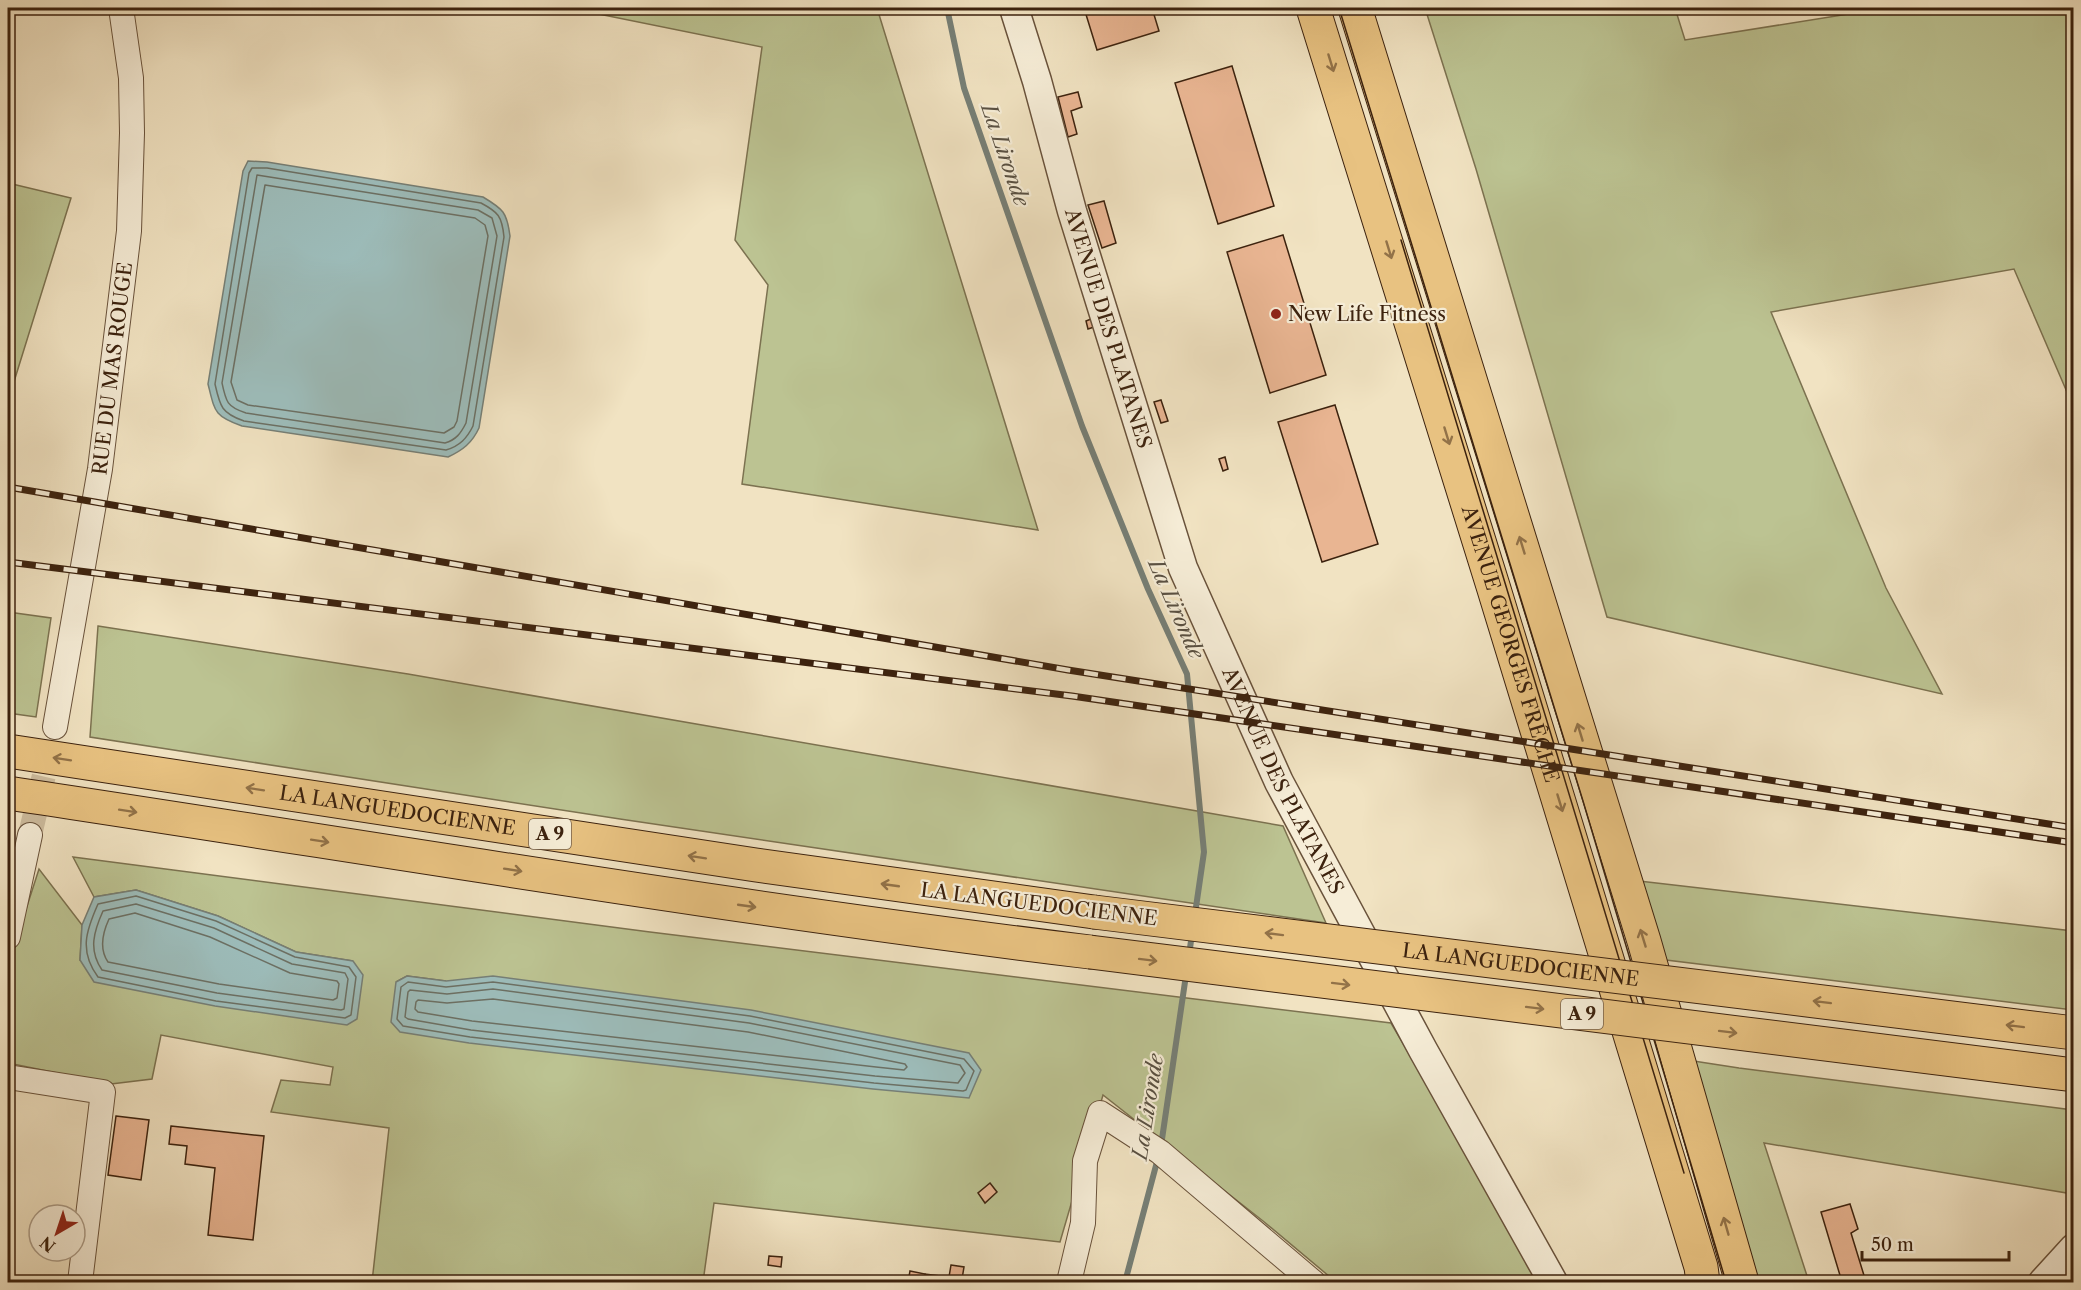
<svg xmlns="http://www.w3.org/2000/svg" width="2081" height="1290" font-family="'Libre Caslon Text',serif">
<rect width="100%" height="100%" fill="#f1e3c2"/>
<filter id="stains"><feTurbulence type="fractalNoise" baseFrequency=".00333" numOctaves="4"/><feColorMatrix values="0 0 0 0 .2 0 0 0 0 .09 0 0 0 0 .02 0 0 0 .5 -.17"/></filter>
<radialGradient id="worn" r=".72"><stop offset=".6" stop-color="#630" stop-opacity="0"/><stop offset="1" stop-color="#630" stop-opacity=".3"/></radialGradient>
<g fill="#bcc392" stroke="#7c7250" stroke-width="1.5" fill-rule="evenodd">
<polygon points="569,8 877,8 1038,530 742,484 768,285 735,240 762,47"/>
<polygon points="1425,8 1675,8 1685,40 1886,8 2073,8 2073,406 2014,269 1771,312 1886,588 1942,694 1607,617 1476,169"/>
<polygon points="8,183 71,198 8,401"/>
<polygon points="8,612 51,618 36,717 8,713"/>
<polygon points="98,626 408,674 1283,826 1326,923 620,819 90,737"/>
<path d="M73,857L650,932L1391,1023L1544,1282H1336L1263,1221L1103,1095L1060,1242L714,1203L703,1282H372L389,1128L271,1112L281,1080L330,1085L333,1067L161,1035L152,1079L111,1084L8,1063V965L39,869L82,925L80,960L353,961L296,952L218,916L136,890L94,897ZM407,976L446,981L396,982Z"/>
<polygon points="1639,881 2073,931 2073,1010 1658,959"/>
<polygon points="1687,1060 1739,1068 2073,1110 2073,1194 1764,1143 1809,1282 1752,1282"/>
</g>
<g fill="#9dbdbb" stroke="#767f76" stroke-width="1.5">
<path d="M248,161L267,162L483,197C503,209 507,212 510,236L479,428C472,443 463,450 448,457L242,426C214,416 215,412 208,384L243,171Z"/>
<polygon points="136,890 218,916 296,952 353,961 363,975 357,1019 347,1025 215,1006 94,982 80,960 82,925 94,897"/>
<polygon points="407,976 446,981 493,976 751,1010 969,1053 981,1070 969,1098 873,1089 469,1043 400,1032 391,1022 396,982"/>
</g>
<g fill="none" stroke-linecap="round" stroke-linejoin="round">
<g stroke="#6c7064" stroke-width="1.5">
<path d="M252,168H267L481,203C498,212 502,216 504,237L473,426C467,438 460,446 446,450L244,421C221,413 220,406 215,384L249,173Z"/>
<path d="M257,175L478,210L492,218L497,236L466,423C461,433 456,440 445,443L246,413C227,407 226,402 222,383Z"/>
<polygon points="265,185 475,218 485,225 488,236 457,421 454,427 444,433 248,405 237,400 231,382"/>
<path d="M136,896L216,921L295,957L349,967L356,977L351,1015L345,1018L216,1001L98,977C79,951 86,931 98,904Z"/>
<path d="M136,904L214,928L292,964L345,973L348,979L344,1009L341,1010L217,993L102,970C88,950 94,931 103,911Z"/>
<path d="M135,913L210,937L290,973L337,981L339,984L337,998L333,1000L219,984L108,962C99,949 103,932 109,919Z"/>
<polygon points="408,982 446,987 493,982 750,1016 964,1059 974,1071 966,1090 963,1091 874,1083 470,1037 403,1026 397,1019 401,987"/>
<polygon points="493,989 749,1023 960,1065 965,1073 958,1083 875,1076 471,1030 408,1019 405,1017 408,992 410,990 447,994"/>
<polygon points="493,999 748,1032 905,1064 907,1067 904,1070 876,1067 472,1021 418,1012 415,1009 416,1002 418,1000 447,1003"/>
</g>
<g stroke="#767f76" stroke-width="6">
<polyline points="947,8 964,88 1082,426 1148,589 1187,674 1204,852 1195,914"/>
<polyline points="1189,956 1192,933"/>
<polyline points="1161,1146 1186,975"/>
<polyline points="1125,1282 1158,1158"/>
</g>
</g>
<g fill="#e9b592" stroke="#3c220e" stroke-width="1.5">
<polygon points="1084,8 1152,8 1159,31 1097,50"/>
<polygon points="1232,66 1274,206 1218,224 1175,83"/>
<polygon points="1078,92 1082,107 1071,111 1077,134 1068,137 1058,97"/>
<polygon points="1104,201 1116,243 1102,248 1088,205"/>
<polygon points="1283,235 1326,375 1270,393 1227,252"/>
<polygon points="1091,319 1094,327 1088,329 1086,321"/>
<polygon points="1161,400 1168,421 1161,423 1154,402"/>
<polygon points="1335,405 1378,544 1322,562 1278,422"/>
<polygon points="1225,457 1228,469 1223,471 1219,459"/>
<polygon points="116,1116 149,1120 141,1180 108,1175"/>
<polygon points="171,1126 264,1136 253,1240 208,1235 215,1168 185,1164 187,1146 169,1144"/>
<polygon points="990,1183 997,1192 985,1203 978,1193"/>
<polygon points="1850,1204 1858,1229 1851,1233 1866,1282 1842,1282 1821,1212"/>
<polygon points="769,1256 782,1257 781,1267 768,1265"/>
<polygon points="951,1265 964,1267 962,1279 952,1278 951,1282 914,1282 915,1277 924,1279 925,1274 949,1277"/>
<polygon points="910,1271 925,1274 924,1279 915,1277 914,1282 908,1282"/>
<polygon points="952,1278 962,1279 962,1282 951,1282"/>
</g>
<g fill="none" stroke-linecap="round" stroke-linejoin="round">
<polyline stroke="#cdbc9e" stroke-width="24" stroke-dasharray="24 12" stroke-linecap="butt" points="30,835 52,741"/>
<g stroke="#69523b" stroke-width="26">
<g id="minor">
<path id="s1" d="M55,727L100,469L129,231L132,133L131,78L121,8"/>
<polyline points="8,937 30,835"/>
<polyline points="8,1077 103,1092 80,1282"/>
<polyline points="1069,1282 1083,1223 1085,1161 1100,1113 1160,1152 1313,1282"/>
</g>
</g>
<g stroke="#69523b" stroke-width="31">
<g id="tertiary">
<path id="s2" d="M1014,8L1037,81L1072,211L1183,568L1279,782L1423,1050L1553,1282"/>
<polyline points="2043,1282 2074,1248"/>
</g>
</g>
<g stroke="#3c220e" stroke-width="35">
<g id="primary">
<path id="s3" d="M1313,8L1493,586L1701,1267L1703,1282"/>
<polyline points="1355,8 1644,941 1742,1282"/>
</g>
</g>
<g stroke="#3c220e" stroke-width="35">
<g id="motorway">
<path id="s4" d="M8,751L756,865L1094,912"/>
<path d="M8,793C368,847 728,908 1090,952"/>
</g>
</g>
<use href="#minor" stroke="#f6edd7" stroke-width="24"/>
<use href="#tertiary" stroke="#f6edd7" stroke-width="28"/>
<use href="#primary" stroke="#e8c281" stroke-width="33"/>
<use href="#motorway" stroke="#e8c281" stroke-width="33"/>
<g stroke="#3c220e" stroke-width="1.5">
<polyline points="1339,8 1583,801 1726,1282"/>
<polyline points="1401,240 1684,1173"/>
</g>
<g stroke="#3c220e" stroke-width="7">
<g id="rail">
<polyline points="8,487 1068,670 2074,828"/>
<polyline points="8,562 1072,696 2074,843"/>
</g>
</g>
<use href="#rail" stroke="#f6edd7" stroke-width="4.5" stroke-dasharray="14" stroke-linecap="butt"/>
<g stroke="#3c220e" stroke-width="35" stroke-linecap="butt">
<g id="motorway-bridge">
<path id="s5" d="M1094,912L2074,1033"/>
<polyline points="1090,952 2074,1075"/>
</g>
</g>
<use href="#motorway-bridge" stroke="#e8c281" stroke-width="33"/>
</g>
<defs><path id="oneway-shaft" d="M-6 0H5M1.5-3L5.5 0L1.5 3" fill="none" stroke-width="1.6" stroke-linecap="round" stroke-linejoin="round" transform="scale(1.5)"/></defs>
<g stroke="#927248">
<use href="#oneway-shaft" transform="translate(1331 63) rotate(73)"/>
<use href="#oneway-shaft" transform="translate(1389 250) rotate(73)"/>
<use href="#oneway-shaft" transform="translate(1447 436) rotate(73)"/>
<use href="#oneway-shaft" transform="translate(1522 545) rotate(-107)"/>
<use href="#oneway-shaft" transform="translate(1580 732) rotate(-107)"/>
<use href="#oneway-shaft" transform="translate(62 759) rotate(-171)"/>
<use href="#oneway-shaft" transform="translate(255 789) rotate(-171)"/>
<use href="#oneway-shaft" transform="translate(1560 803) rotate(73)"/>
<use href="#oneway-shaft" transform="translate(128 811) rotate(9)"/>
<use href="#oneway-shaft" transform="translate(320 841) rotate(9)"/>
<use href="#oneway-shaft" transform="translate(697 857) rotate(-171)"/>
<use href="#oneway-shaft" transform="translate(513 870) rotate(9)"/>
<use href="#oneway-shaft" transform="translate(890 885) rotate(-172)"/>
<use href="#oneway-shaft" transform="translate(747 906) rotate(8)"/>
<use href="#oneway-shaft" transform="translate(1274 934) rotate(-173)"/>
<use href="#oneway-shaft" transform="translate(1643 938) rotate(-107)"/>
<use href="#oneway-shaft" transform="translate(1148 960) rotate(7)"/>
<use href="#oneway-shaft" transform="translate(1341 984) rotate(7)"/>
<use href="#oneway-shaft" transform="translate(1822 1002) rotate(-173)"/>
<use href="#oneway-shaft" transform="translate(1535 1008) rotate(7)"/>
<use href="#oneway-shaft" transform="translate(2015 1026) rotate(-173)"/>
<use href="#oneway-shaft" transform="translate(1728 1032) rotate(7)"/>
<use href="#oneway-shaft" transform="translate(1726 1226) rotate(-106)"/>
</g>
<circle fill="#8f2418" stroke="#f6edd7" stroke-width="2" cx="1276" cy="314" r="6"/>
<g text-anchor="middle" stroke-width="4.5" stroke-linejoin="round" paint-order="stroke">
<g fill="#f6edd7" stroke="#745f4a" stroke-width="1.5">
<rect x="529" y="819" width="42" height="30" rx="4.5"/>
<rect x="1561" y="999" width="42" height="30" rx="4.5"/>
</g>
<g font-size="18" font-weight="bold" fill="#3c220e">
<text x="550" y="840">A 9</text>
<text x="1582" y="1020">A 9</text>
</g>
<g font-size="20" fill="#3c220e" stroke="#f6edd7" text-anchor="start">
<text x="1288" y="321">New Life Fitness</text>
</g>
<g font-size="20" fill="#3c220e" stroke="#f6edd7">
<text dy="7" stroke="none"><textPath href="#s2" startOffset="334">AVENUE DES PLATANES</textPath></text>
<text dy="7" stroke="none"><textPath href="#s1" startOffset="363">RUE DU MAS ROUGE</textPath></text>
<text dy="7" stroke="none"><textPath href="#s3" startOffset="666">AVENUE GEORGES FRÊCHE</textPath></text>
<text dy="7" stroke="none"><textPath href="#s2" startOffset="820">AVENUE DES PLATANES</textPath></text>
<text dy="7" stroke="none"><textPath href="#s4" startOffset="394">LA LANGUEDOCIENNE</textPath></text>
<text transform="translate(1039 904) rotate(7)" y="7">LA LANGUEDOCIENNE</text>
<text dy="7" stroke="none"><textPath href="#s5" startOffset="430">LA LANGUEDOCIENNE</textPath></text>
</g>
<g font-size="21" font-style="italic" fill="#595042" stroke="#f6edd7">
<text transform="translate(1005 155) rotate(71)" y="7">La Lironde</text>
<text transform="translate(1176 609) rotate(66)" y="7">La Lironde</text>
<text transform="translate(1148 1107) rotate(-81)" y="7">La Lironde</text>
</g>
</g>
<rect width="2081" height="1290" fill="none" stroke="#f1e3c2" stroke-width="30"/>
<rect x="9" y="9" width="2063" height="1272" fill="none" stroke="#3c220e" stroke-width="3"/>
<rect x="15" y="15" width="2051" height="1260" fill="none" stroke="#3c220e" stroke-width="1.5"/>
<g transform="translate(57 1233) rotate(219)"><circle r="28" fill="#f6edd7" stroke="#ac9c87" stroke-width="1.5"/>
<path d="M0-4.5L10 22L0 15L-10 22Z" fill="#8f2418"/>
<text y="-9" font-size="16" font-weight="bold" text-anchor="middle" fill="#3c220e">N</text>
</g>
<path d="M1862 1251v9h147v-9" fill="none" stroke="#3c220e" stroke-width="3"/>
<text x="1871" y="1251" font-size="18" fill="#3c220e" stroke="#f6edd7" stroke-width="4.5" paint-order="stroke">50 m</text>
<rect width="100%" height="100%" filter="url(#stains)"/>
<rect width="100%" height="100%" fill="url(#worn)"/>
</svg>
